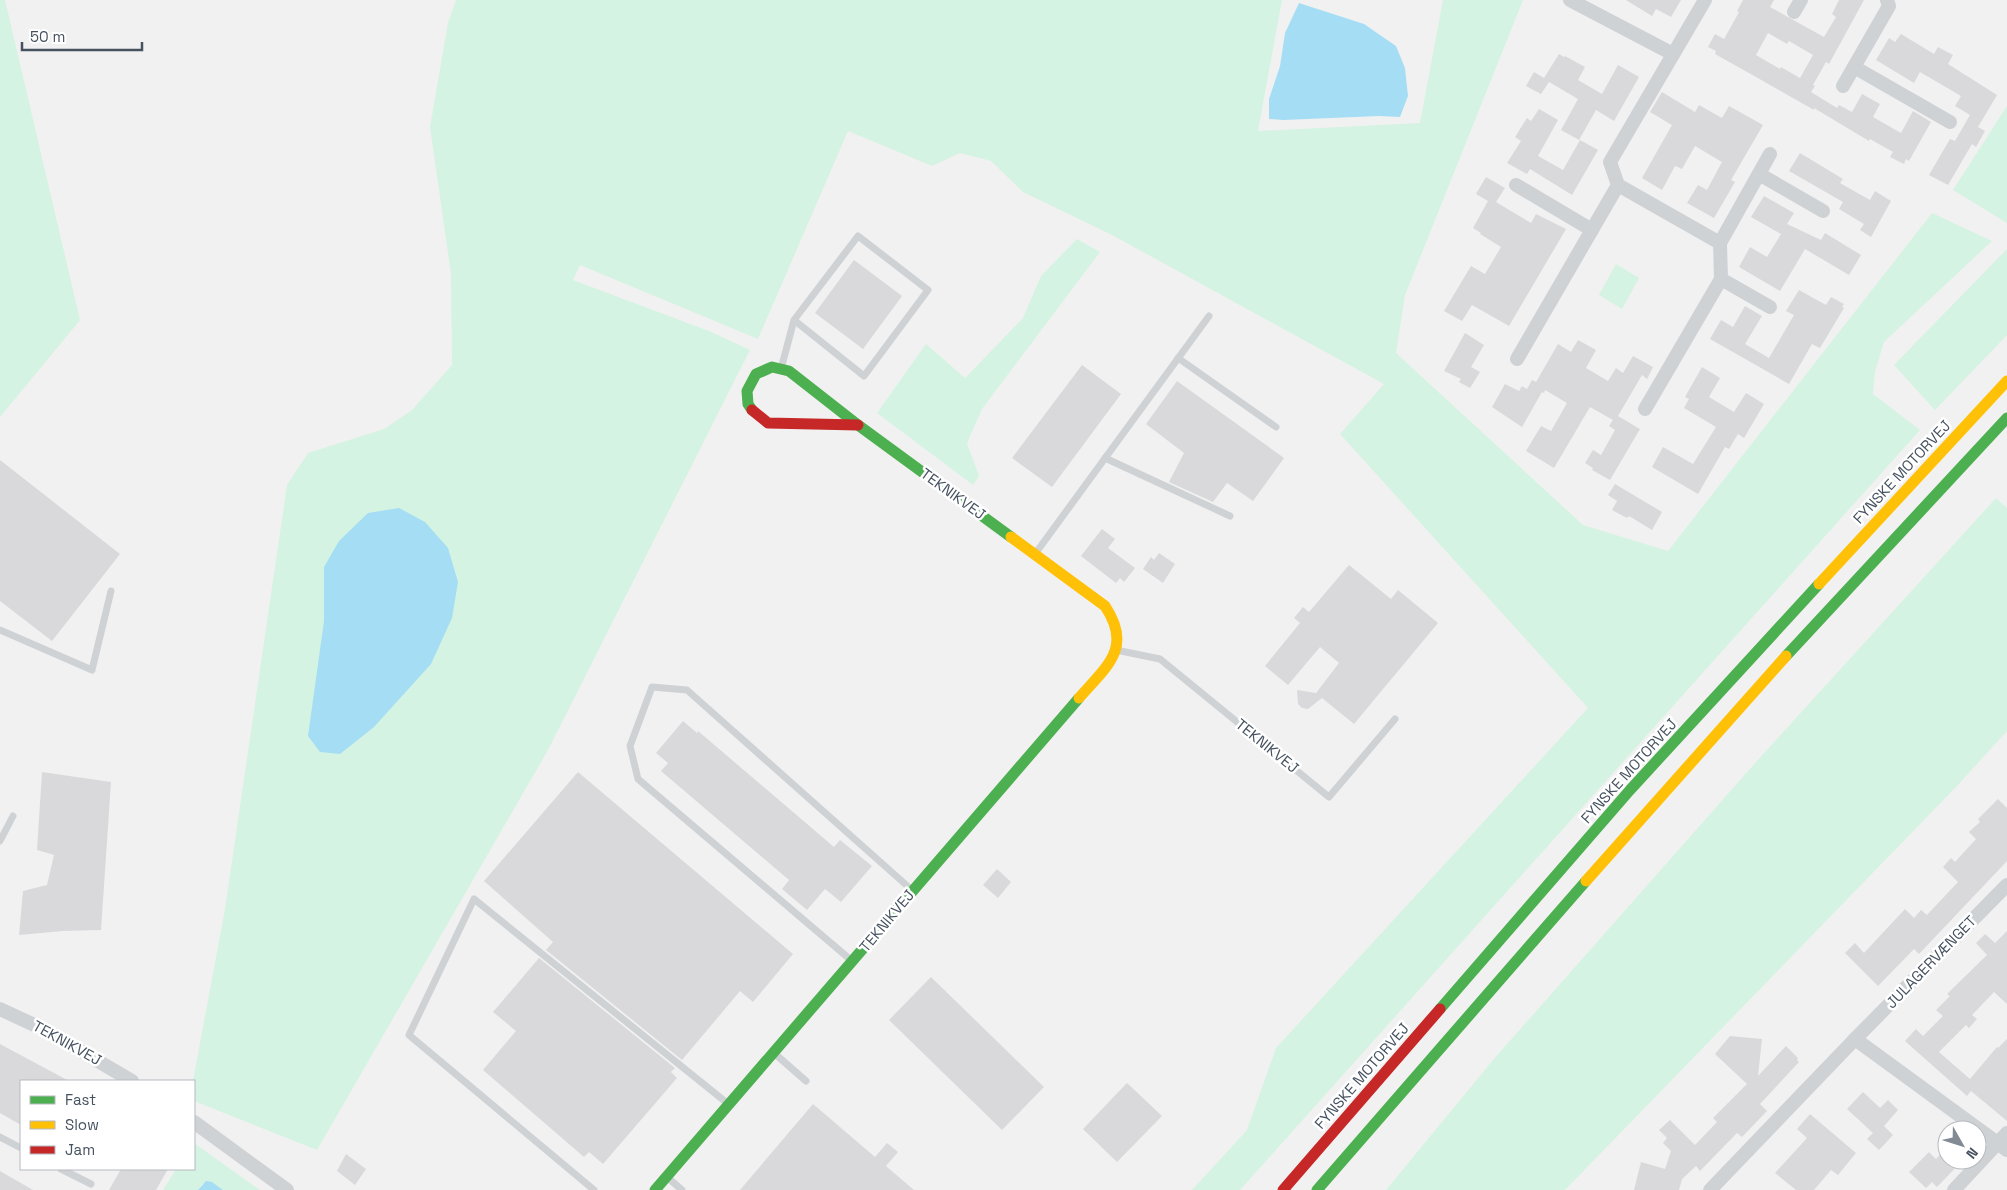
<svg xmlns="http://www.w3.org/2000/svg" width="2007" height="1190" font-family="'Space Grotesk',sans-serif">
<rect width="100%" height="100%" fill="#f2f1f1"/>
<g fill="#d4f3e2">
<polygon points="0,0 5,0 80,320 0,417"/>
<polygon points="456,0 1282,0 1258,131 1420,123 1443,0 1523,0 1405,295 1396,353 1583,525 1668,551 1932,213 1992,241 1884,342 1875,371 1873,394 1920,430 1240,1190 1192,1190 1247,1130 1276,1048 1588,708 1340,434 1384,384 1112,235 1023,192 991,161 960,153 932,166 848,131 758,339 580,265 573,280 709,331 750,350 548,750 317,1150 194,1101 193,1081 225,909 287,485 308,453 384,429 412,410 452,365 451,274 430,127 448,23"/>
<polygon points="2007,106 2007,223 1953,190"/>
<polygon points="1077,239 1100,252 982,409 967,443 979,476 973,485 877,413 926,344 965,378 1023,318 1041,276"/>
<polygon points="2007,249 2007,335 1935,410 1894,365"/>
<polygon points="1616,264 1639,278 1622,309 1599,295"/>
<polygon points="1996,498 2007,508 2007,731 1956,787 1565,1190 1386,1190 1493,1060 1756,762"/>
<polygon points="194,1143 260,1190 223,1190 212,1182 202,1184 198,1190 163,1190 176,1169 194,1169"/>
</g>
<g fill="#a5def4">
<polygon points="1299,3 1364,24 1396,46 1405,68 1408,96 1400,117 1379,116 1284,120 1269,119 1269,99 1280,66 1285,33"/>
<polygon points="399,508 425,522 448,548 458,582 452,618 431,664 374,727 340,754 320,752 308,736 324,621 324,567 339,541 368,513"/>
<polygon points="206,1181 212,1182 223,1190 198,1190"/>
</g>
<g fill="#d9d9db" fill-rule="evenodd">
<polygon points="1626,0 1681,0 1671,17 1656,9 1652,16"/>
<path d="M1743,0H1774L1770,7L1824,37L1836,17L1832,14L1839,0H1864L1829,64L1826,62L1813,85L1815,86L1811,92L1837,108L1839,105L1852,112L1862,94L1880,104L1873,117L1901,133L1913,111L1931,122L1909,161L1906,159L1904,164L1890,157L1893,152L1870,139L1869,141L1814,108V110L1756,77L1715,54L1716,51L1708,47L1715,34L1724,39L1739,12L1737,11ZM1768,33L1787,44L1789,41L1813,55L1800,78L1781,67L1780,69L1756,55Z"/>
<polygon points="1901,34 1934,54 1938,47 1953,55 1948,64 1997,95 1978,127 1985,131 1976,147 1972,144 1948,185 1929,175 1950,139 1955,141 1970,115 1955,106 1961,96 1920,72 1914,83 1876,60 1889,38 1895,42"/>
<polygon points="1559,54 1564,57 1565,56 1585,67 1578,80 1602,94 1618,65 1639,77 1614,121 1596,110 1579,140 1561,130 1578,99 1549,82 1541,94 1526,86 1534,72 1544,78"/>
<polygon points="1662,92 1695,112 1699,105 1722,118 1729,106 1763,125 1731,180 1735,182 1714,218 1687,203 1698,185 1707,190 1722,162 1695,146 1682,169 1675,166 1662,190 1642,178 1672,125 1650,112"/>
<polygon points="1539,109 1558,120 1538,156 1563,170 1580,140 1598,150 1572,195 1530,169 1527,174 1507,163 1521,141 1515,137 1527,118 1531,121"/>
<polygon points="1800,153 1843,179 1840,183 1870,200 1875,191 1891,201 1871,237 1860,230 1864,224 1839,209 1843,202 1789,171"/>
<polygon points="1486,177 1505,188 1496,202 1531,223 1536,214 1566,229 1509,326 1472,305 1462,321 1444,311 1471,266 1485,274 1501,247 1480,234 1481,233 1473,228 1488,201 1476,194"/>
<polygon points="1764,196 1794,213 1787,224 1821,240 1825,233 1861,255 1849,275 1805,249 1780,291 1739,267 1750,247 1767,257 1781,234 1751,217"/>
<polygon points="854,260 902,296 863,349 815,313"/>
<polygon points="1799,290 1826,305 1831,297 1844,304 1842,307 1844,308 1820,348 1812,344 1789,384 1710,339 1721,320 1733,327 1745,306 1762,316 1745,344 1769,358 1794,315 1786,311"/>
<polygon points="1465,333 1484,345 1471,367 1480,372 1470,388 1459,382 1461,379 1444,371"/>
<polygon points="1578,340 1596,350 1586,368 1608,381 1616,368 1623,373 1633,356 1653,367 1647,379 1642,375 1618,416 1640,429 1610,480 1592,470 1593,468 1585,463 1593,450 1601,455 1615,430 1609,426 1613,420 1590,407 1554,468 1526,451 1541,426 1551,431 1567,403 1545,390 1544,393 1542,392 1522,427 1492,407 1505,384 1519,391 1522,386 1527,389 1532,380 1536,382 1558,344 1571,352"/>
<polygon points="1082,365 1121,394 1052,487 1012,458"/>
<polygon points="1702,367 1720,378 1709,397 1734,412 1746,393 1764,404 1744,438 1738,434 1729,449 1725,447 1698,494 1652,467 1663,447 1693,464 1716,427 1684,408 1689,399 1685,397"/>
<polygon points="1177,381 1284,458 1253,501 1227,483 1213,502 1169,482 1184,453 1146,424"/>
<polygon points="0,460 120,554 52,641 0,601"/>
<polygon points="1615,484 1662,512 1652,530 1629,516 1627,518 1612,510 1617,501 1608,495"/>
<polygon points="1102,529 1115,539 1108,548 1135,568 1124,582 1120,578 1116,583 1081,556"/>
<polygon points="1159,553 1175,564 1163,583 1143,569 1151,557 1154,560"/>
<polygon points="1349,565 1391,599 1398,590 1438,623 1354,724 1322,698 1308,709 1302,708 1298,704 1297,690 1316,693 1339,663 1320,647 1288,685 1265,666 1300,623 1294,618 1303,607 1309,612"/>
<polygon points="683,721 697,733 698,731 834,847 840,840 872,866 841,902 825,889 807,910 782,889 789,880 661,771 668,763 656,753"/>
<polygon points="42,772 111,782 101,930 63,931 19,935 23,891 47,885 54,855 37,850"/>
<polygon points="578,772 793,954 753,1002 740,991 682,1060 546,950 553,942 484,881"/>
<polygon points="1998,799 2007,808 2007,861 1919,954 1914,949 1878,986 1845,953 1855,943 1864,953 1905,909 1914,918 1921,910 1927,915 1958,882 1943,867 1951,858 1955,862 1976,839 1969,832 1980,822 1978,819"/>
<polygon points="997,869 1011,882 998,898 983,885"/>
<polygon points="2007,931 2007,1004 1994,992 1972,1015 1977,1019 1969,1028 1966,1025 1939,1052 1970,1079 1997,1047 1998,1048 2007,1039 2007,1121 1971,1091 1967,1096 1905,1041 1916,1029 1923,1036 1943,1016 1936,1010 1950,996 1947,994 1987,955 1976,943 1985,934 1995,943"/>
<polygon points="539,958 675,1068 671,1072 677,1078 603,1164 589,1152 584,1157 483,1070 516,1031 493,1012"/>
<polygon points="931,977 1044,1087 1002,1130 889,1020"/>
<polygon points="1730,1036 1762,1039 1758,1076 1786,1046 1798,1058 1797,1060 1799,1062 1760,1104 1767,1111 1742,1137 1737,1133 1700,1171 1696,1166 1682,1179 1679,1190 1634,1190 1641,1162 1665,1169 1671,1151 1663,1143 1667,1138 1659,1130 1670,1120 1695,1145 1717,1122 1713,1118 1747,1084 1715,1054"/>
<polygon points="0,1044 69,1081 21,1081 21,1125 0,1113"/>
<polygon points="1127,1083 1162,1116 1117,1162 1083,1129"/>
<polygon points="1863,1092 1880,1108 1888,1100 1898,1110 1884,1126 1893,1135 1879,1150 1867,1139 1873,1133 1847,1109"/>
<polygon points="813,1104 875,1157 887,1143 898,1152 886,1166 914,1190 740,1190"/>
<polygon points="1810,1114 1856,1153 1838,1175 1831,1170 1814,1190 1796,1190 1775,1173 1807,1138 1797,1129"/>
<polygon points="1947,1147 1947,1160 1963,1160 1937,1187 1932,1182 1926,1188 1909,1172 1929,1152 1936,1159"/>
<polygon points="346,1154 366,1169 355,1185 337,1171"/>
<polygon points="121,1169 168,1169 156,1190 109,1190"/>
<polygon points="0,1171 33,1190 0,1190"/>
</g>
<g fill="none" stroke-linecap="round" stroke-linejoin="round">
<g stroke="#cfd2d5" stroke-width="7">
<polyline points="1178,358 1276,427"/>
<polyline points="781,369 794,320 858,236 928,290 864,376 794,320"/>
<polyline points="1105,458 1230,516"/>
<polyline points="1035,554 1209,316"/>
<polyline points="0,630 92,670 111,591"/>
<polyline points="1116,650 1160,659 1329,797 1395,719"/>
<polyline points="0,841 13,816"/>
<polyline points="852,961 638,779 630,746 652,687 687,690 913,891"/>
<polyline points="774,1053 806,1081"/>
<polyline points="0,1137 21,1148"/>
<polyline points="61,1169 91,1184"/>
<polyline points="667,1177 682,1190"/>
<polyline points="594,1190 409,1035 474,899 727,1103"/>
</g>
<g stroke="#cfd2d5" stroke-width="14">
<polyline points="1570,0 1673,54"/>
<polyline points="1794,12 1801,0"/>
<polyline points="1854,67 1950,122"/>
<polyline points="1843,86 1889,6 1887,0"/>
<polyline points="1759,174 1823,211"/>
<polyline points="1516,185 1592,230"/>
<polyline points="1618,185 1720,243"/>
<polyline points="1721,279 1770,307"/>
<polyline points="1517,359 1618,185 1610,162 1705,0"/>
<polyline points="1645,409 1721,279 1720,243 1770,154"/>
<polyline points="0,1009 45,1030 132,1081"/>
<polyline points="1855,1039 2007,885"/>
<polyline points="194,1122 287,1190"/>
<polyline points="1710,1190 1855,1039 2007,1150"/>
<polyline points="1954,1190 2007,1133"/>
</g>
<g stroke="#4caf50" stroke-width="11">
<polyline points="752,410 748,404 747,391 756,374 772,367 789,371 858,425 1011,537"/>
<polyline points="1786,656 2007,418"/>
<polyline points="1440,1009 1630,790 1819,584"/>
<polyline points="655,1190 1079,698"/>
<polyline points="1317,1190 1586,881"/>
</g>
<g stroke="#ffc107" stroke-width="11">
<path d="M1011,537L1105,606C1133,648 1107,666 1079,698"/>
<polyline points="1819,584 2007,381"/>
<polyline points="1586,881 1786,656"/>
</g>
<g stroke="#c62828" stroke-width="11">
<polyline points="752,410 768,423 858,425"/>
<polyline points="1283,1190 1440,1009"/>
</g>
</g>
<g text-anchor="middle" stroke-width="5" stroke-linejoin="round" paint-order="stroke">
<g font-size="15" fill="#465260" stroke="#fff">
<text transform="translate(1902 472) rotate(-47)" y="5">FYNSKE MOTORVEJ</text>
<text transform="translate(953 494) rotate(36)" y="5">TEKNIKVEJ</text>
<text transform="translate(1267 746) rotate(39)" y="5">TEKNIKVEJ</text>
<text transform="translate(1629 771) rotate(-48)" y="5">FYNSKE MOTORVEJ</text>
<text transform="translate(887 921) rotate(-50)" y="5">TEKNIKVEJ</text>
<text transform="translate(1931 962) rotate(-46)" y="5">JULAGERVÆNGET</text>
<text transform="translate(67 1043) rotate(29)" y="5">TEKNIKVEJ</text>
<text transform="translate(1362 1076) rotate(-49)" y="5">FYNSKE MOTORVEJ</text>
</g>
</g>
<rect x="20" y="1080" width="175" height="90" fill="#ffffff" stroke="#b5babf"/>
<rect x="30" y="1096" width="25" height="8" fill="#4caf50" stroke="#b5babf"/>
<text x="65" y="1105" font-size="15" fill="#465260">Fast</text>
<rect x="30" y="1121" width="25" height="8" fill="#ffc107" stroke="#b5babf"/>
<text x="65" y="1130" font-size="15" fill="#465260">Slow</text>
<rect x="30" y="1146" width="25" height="8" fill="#c62828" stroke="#b5babf"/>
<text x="65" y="1155" font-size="15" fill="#465260">Jam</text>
<g transform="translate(1962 1145) rotate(129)"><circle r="24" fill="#ffffff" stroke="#b5babf"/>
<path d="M0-4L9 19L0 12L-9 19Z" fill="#828a93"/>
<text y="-8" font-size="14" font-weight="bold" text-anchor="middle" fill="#465260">N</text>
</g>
<path d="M22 42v8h120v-8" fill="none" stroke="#465260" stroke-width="2.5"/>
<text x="30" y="42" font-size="15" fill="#465260" stroke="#ffffff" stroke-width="4" paint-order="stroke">50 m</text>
</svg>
